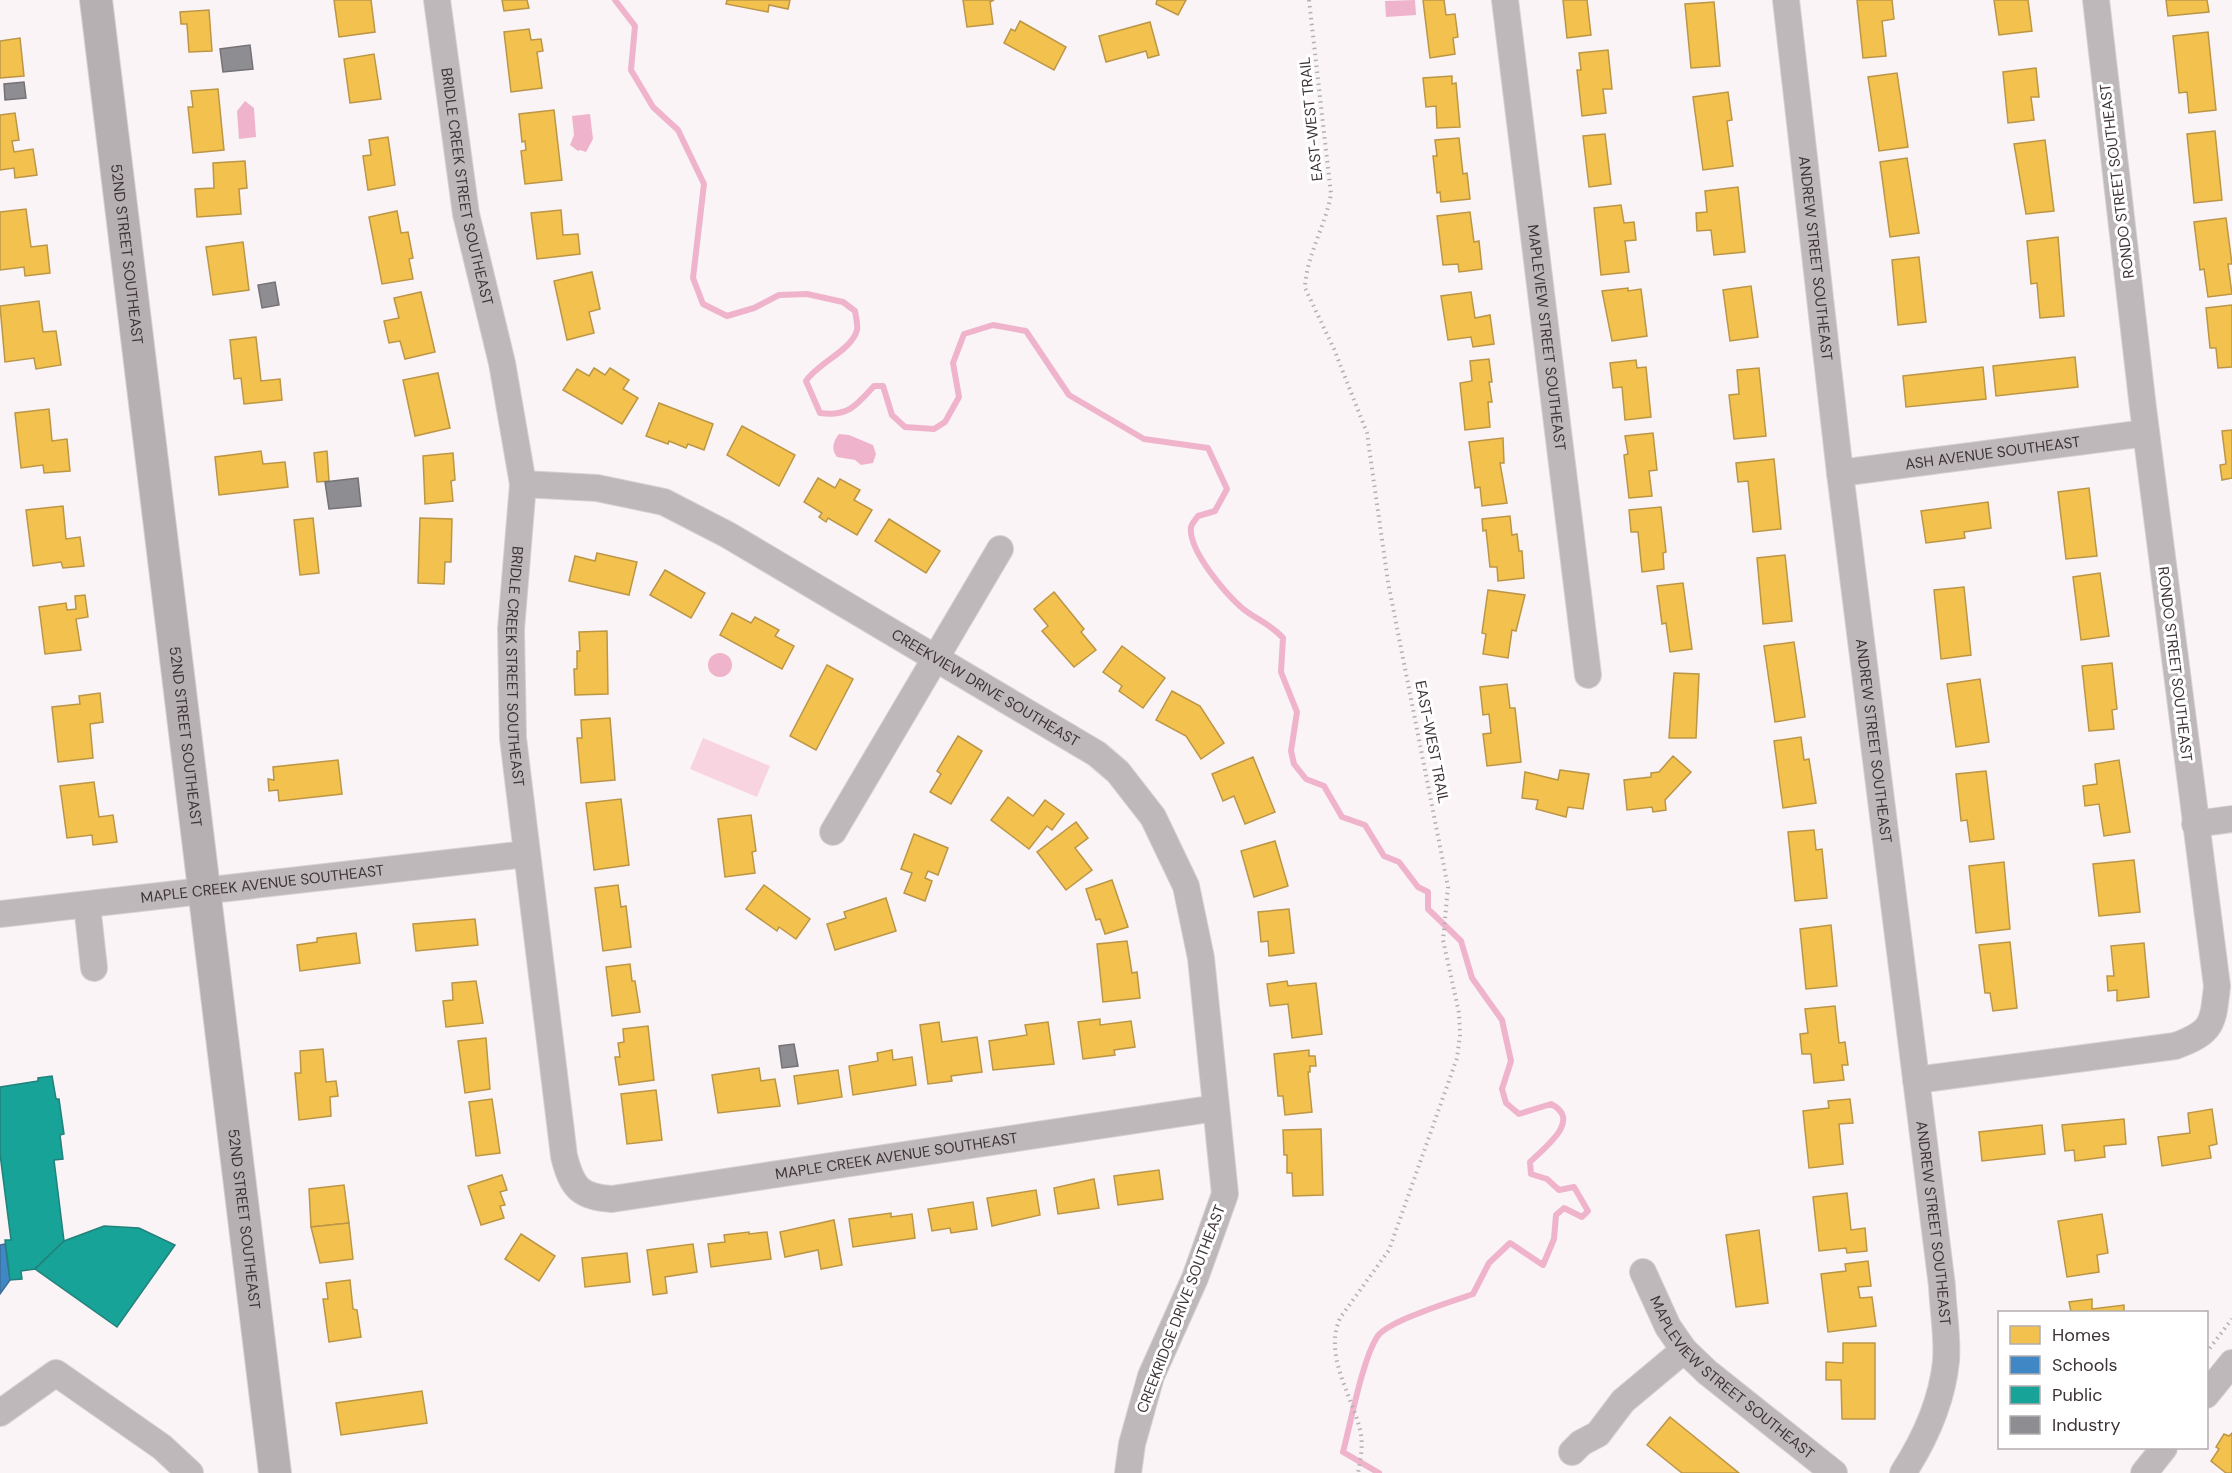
<svg xmlns="http://www.w3.org/2000/svg" width="2232" height="1473" font-family="'DM Sans',sans-serif">
<rect width="100%" height="100%" fill="#faf4f6"/>
<polygon fill="#f8d4e1" points="703,738 770,766 757,797 690,769"/>
<g fill="#efb4cb">
<polygon points="1415,0 1416,15 1386,17 1385,1"/>
<polygon points="245,101 254,108 256,137 239,139 237,111"/>
<polygon points="590,114 593,139 586,152 580,150 578,151 570,145 574,135 572,116"/>
<path d="M839,434L849,435L873,445L876,454L873,463L861,465L855,460L837,457C831,450 833,441 839,434Z"/>
<circle cx="720" cy="665" r="12"/>
</g>
<g fill="#f2c14e" stroke="#bc9647" stroke-width="1.5">
<polygon points="334,0 371,0 375,32 339,37"/>
<polygon points="527,0 529,8 504,11 502,0"/>
<polygon points="727,0 790,0 788,9 769,5 768,12 726,4"/>
<polygon points="963,0 994,0 990,2 993,24 967,27"/>
<polygon points="1157,0 1186,0 1178,15 1156,4"/>
<polygon points="1423,0 1444,0 1446,15 1455,14 1458,37 1453,38 1455,54 1430,58"/>
<polygon points="1563,0 1587,0 1591,35 1567,38"/>
<polygon points="1857,0 1892,0 1894,19 1882,21 1886,56 1863,58"/>
<polygon points="1994,0 2028,0 2032,31 1999,35"/>
<polygon points="2166,0 2207,0 2209,12 2168,16"/>
<polygon points="1714,2 1720,66 1691,68 1685,4"/>
<polygon points="209,10 212,51 189,52 187,24 181,24 180,12"/>
<polygon points="1020,21 1066,47 1054,70 1004,43 1011,29 1015,31"/>
<polygon points="1150,22 1159,55 1148,58 1146,51 1106,62 1099,36"/>
<polygon points="529,29 531,40 541,39 543,51 537,52 542,88 511,92 504,32"/>
<polygon points="2208,32 2216,110 2189,113 2187,92 2179,93 2173,36"/>
<polygon points="20,38 24,76 0,78 0,41"/>
<polygon points="1608,50 1612,89 1603,89 1606,113 1582,116 1577,70 1581,70 1579,53"/>
<polygon points="374,54 381,99 350,103 344,59"/>
<polygon points="2036,68 2039,97 2031,97 2034,120 2008,123 2003,72"/>
<polygon points="1897,73 1908,147 1879,151 1868,77"/>
<polygon points="1452,76 1452,84 1456,83 1460,127 1437,128 1436,106 1426,107 1423,78"/>
<polygon points="218,89 224,150 193,153 188,107 193,107 191,91"/>
<polygon points="1728,92 1732,120 1727,121 1733,166 1703,170 1693,97"/>
<polygon points="554,110 562,180 525,184 521,151 526,150 525,141 522,142 519,114"/>
<polygon points="15,113 19,140 12,141 14,152 33,149 37,175 15,178 14,168 0,170 0,115"/>
<polygon points="2215,131 2222,200 2194,203 2187,134"/>
<polygon points="1605,134 1611,184 1589,187 1583,136"/>
<polygon points="388,137 395,185 368,190 363,156 371,155 369,140"/>
<polygon points="1459,138 1463,174 1467,173 1470,199 1441,202 1440,192 1437,193 1433,156 1437,156 1435,140"/>
<polygon points="2045,140 2054,211 2026,214 2014,144"/>
<polygon points="1907,158 1919,233 1890,237 1880,162"/>
<polygon points="245,161 247,188 239,189 241,214 197,217 195,189 214,188 213,163"/>
<polygon points="1738,187 1745,252 1714,255 1711,230 1697,231 1696,213 1707,212 1705,191"/>
<polygon points="1621,205 1624,223 1634,222 1636,240 1625,241 1629,272 1601,275 1594,208"/>
<polygon points="26,209 31,247 47,245 50,273 25,276 24,267 0,270 0,212"/>
<polygon points="561,210 563,235 578,234 580,254 537,259 531,213"/>
<polygon points="397,211 401,233 408,232 413,258 409,259 413,279 382,284 369,217"/>
<polygon points="1470,212 1474,242 1479,241 1482,269 1459,272 1458,264 1443,265 1437,216"/>
<polygon points="2226,218 2232,264 2228,264 2232,294 2208,297 2204,269 2200,270 2194,222"/>
<polygon points="2058,237 2064,316 2040,318 2037,283 2031,284 2027,241"/>
<polygon points="243,242 249,290 213,295 206,247"/>
<polygon points="1919,257 1926,322 1898,325 1892,260"/>
<polygon points="592,272 600,309 589,312 594,333 567,340 554,281"/>
<polygon points="1751,286 1758,337 1730,341 1723,290"/>
<polygon points="1628,288 1628,291 1641,289 1647,336 1612,341 1602,291"/>
<polygon points="421,292 435,352 405,359 400,341 389,343 384,321 399,318 394,298"/>
<polygon points="1471,292 1475,318 1490,315 1494,344 1473,347 1471,337 1448,340 1441,296"/>
<polygon points="39,301 43,332 56,331 61,365 36,369 34,358 5,362 0,306"/>
<polygon points="2232,305 2232,367 2218,368 2216,348 2210,348 2206,308"/>
<polygon points="256,337 261,381 280,379 282,400 244,404 241,378 234,379 230,340"/>
<polygon points="2075,357 2078,387 1996,396 1993,366"/>
<polygon points="1489,359 1492,382 1489,382 1492,402 1488,402 1490,427 1465,430 1460,383 1472,381 1470,361"/>
<polygon points="1636,360 1637,368 1646,367 1651,417 1625,420 1622,387 1613,388 1610,363"/>
<polygon points="1983,367 1986,399 1906,407 1903,376"/>
<polygon points="594,368 605,375 610,368 629,380 623,389 638,398 622,424 563,390 577,369 589,376"/>
<polygon points="1759,368 1766,436 1734,439 1729,395 1739,394 1737,370"/>
<polygon points="438,373 450,428 415,436 403,380"/>
<polygon points="659,403 713,424 704,450 688,444 686,448 669,441 668,444 646,436"/>
<polygon points="49,409 52,441 67,439 70,471 44,473 43,465 21,468 15,413"/>
<polygon points="742,426 795,455 779,486 727,455"/>
<polygon points="2232,430 2232,478 2222,480 2220,465 2226,464 2222,431"/>
<polygon points="1653,433 1657,470 1649,471 1652,496 1629,498 1624,455 1628,454 1625,436"/>
<polygon points="1503,438 1504,463 1500,463 1507,503 1482,506 1480,487 1475,488 1469,442"/>
<polygon points="261,451 263,464 285,462 288,487 219,495 215,457"/>
<polygon points="327,451 329,481 317,482 314,453"/>
<polygon points="453,453 455,480 451,481 453,501 425,504 423,456"/>
<polygon points="1774,459 1781,529 1753,532 1748,481 1738,482 1736,463"/>
<polygon points="818,478 835,488 840,479 860,490 854,500 872,510 857,535 828,518 826,522 819,517 822,513 804,502"/>
<polygon points="2089,488 2097,556 2066,559 2058,492"/>
<polygon points="1988,502 1991,528 1964,532 1965,538 1926,543 1921,511"/>
<polygon points="63,506 66,539 80,537 84,566 63,568 61,562 33,566 26,510"/>
<polygon points="1661,507 1666,552 1663,553 1664,569 1642,572 1638,532 1631,532 1629,510"/>
<polygon points="1510,516 1512,535 1517,534 1519,551 1522,551 1524,578 1498,581 1497,567 1490,567 1486,530 1483,531 1482,519"/>
<polygon points="313,518 319,573 300,575 294,520"/>
<polygon points="420,518 452,519 451,562 445,562 444,584 418,583"/>
<polygon points="889,519 940,551 926,573 875,541"/>
<polygon points="597,553 637,562 629,595 569,581 575,556 595,561"/>
<polygon points="1785,555 1792,621 1763,624 1757,558"/>
<polygon points="665,570 705,593 691,618 650,595"/>
<polygon points="2100,573 2109,636 2081,640 2073,577"/>
<polygon points="1683,583 1692,649 1670,652 1666,623 1662,624 1657,586"/>
<polygon points="1964,587 1971,655 1941,659 1934,590"/>
<polygon points="1488,590 1525,595 1516,631 1512,630 1508,658 1483,654 1486,634 1482,633"/>
<polygon points="1054,592 1084,629 1081,632 1096,650 1074,667 1042,631 1048,626 1034,609"/>
<polygon points="85,595 88,617 76,619 81,650 45,654 39,607 66,603 67,610 76,609 75,596"/>
<polygon points="732,613 751,623 755,617 779,630 775,636 794,646 782,669 720,635"/>
<polygon points="607,631 608,694 575,695 574,669 577,669 577,651 580,651 579,632"/>
<polygon points="1794,642 1805,717 1775,722 1764,646"/>
<polygon points="1122,646 1165,678 1143,708 1119,691 1122,686 1103,672"/>
<polygon points="2112,663 2117,709 2112,710 2114,729 2089,731 2082,666"/>
<polygon points="827,665 853,679 816,750 790,736"/>
<polygon points="1674,673 1699,674 1696,738 1669,738"/>
<polygon points="1980,679 1989,742 1956,747 1947,684"/>
<polygon points="1507,684 1510,708 1515,708 1521,762 1487,766 1483,734 1491,733 1489,714 1483,715 1480,687"/>
<polygon points="1172,691 1200,706 1224,743 1201,759 1186,736 1156,720"/>
<polygon points="100,693 103,722 90,724 93,758 58,762 52,707 80,704 79,696"/>
<polygon points="610,718 615,780 581,783 577,738 582,738 581,720"/>
<polygon points="958,736 982,751 951,804 930,792 941,774 937,771"/>
<polygon points="1801,737 1804,760 1809,759 1816,803 1783,808 1774,741"/>
<polygon points="1673,756 1691,772 1665,800 1666,810 1653,812 1652,807 1627,810 1624,780 1651,777 1651,773 1659,772"/>
<polygon points="1253,757 1275,812 1245,824 1234,796 1223,801 1212,774"/>
<polygon points="338,760 342,794 279,801 278,790 269,791 268,779 274,780 273,767"/>
<polygon points="2119,760 2130,832 2104,836 2099,804 2085,806 2083,786 2097,784 2095,764"/>
<polygon points="1560,770 1589,774 1583,809 1568,807 1566,817 1536,809 1538,800 1522,798 1525,772 1558,780"/>
<polygon points="1986,771 1994,839 1970,842 1967,820 1961,821 1956,774"/>
<polygon points="94,782 99,817 113,815 117,842 93,845 92,835 67,838 60,786"/>
<polygon points="1008,797 1033,816 1045,800 1064,814 1052,830 1047,826 1029,849 991,820"/>
<polygon points="621,799 629,865 594,870 586,803"/>
<polygon points="751,815 756,851 752,852 755,873 725,877 718,819"/>
<polygon points="1076,822 1088,838 1075,848 1092,870 1066,890 1037,852"/>
<polygon points="1814,830 1816,850 1822,849 1827,898 1795,901 1788,832"/>
<polygon points="914,834 948,848 938,875 928,871 925,878 932,881 925,901 904,893 912,873 901,869"/>
<polygon points="1275,841 1288,886 1254,897 1241,851"/>
<polygon points="2134,860 2140,912 2099,916 2093,864"/>
<polygon points="2004,862 2010,929 1976,933 1969,866"/>
<polygon points="1112,880 1128,927 1105,934 1100,919 1096,920 1086,889"/>
<polygon points="618,885 621,907 626,906 631,947 603,951 595,888"/>
<polygon points="764,885 810,919 796,939 779,927 777,931 746,909"/>
<polygon points="886,898 896,931 835,950 827,924 846,918 844,912"/>
<polygon points="1289,909 1294,953 1269,956 1268,941 1261,942 1258,912"/>
<polygon points="475,919 478,945 416,951 413,924"/>
<polygon points="1831,925 1837,986 1806,989 1800,929"/>
<polygon points="356,933 360,963 300,971 297,945 317,942 317,938"/>
<polygon points="1127,941 1132,973 1137,972 1140,998 1103,1002 1097,944"/>
<polygon points="2010,942 2017,1008 1993,1011 1990,993 1985,993 1979,945"/>
<polygon points="2144,943 2149,997 2117,1001 2117,990 2108,991 2107,976 2114,976 2111,946"/>
<polygon points="630,964 632,981 635,981 640,1012 612,1016 606,967"/>
<polygon points="476,981 483,1023 446,1027 443,1001 453,1000 452,983"/>
<polygon points="1287,981 1288,986 1316,983 1322,1034 1292,1038 1288,1004 1270,1006 1267,984"/>
<polygon points="1835,1006 1839,1043 1845,1042 1848,1065 1842,1065 1844,1080 1814,1083 1811,1054 1802,1054 1800,1034 1808,1033 1805,1009"/>
<polygon points="1100,1019 1100,1025 1131,1021 1135,1047 1114,1050 1115,1055 1083,1059 1078,1022"/>
<polygon points="939,1022 942,1042 977,1037 982,1072 951,1076 952,1081 928,1084 920,1025"/>
<polygon points="1048,1022 1054,1064 993,1070 989,1041 1027,1035 1025,1025"/>
<polygon points="648,1026 654,1080 619,1085 615,1057 620,1057 618,1043 624,1042 623,1029"/>
<polygon points="486,1038 490,1089 465,1093 458,1041"/>
<polygon points="323,1049 326,1082 336,1081 338,1096 330,1097 331,1116 299,1120 295,1073 301,1073 300,1051"/>
<polygon points="892,1050 893,1060 912,1057 916,1085 853,1095 849,1066 878,1061 877,1053"/>
<polygon points="1309,1050 1309,1056 1315,1056 1316,1066 1310,1066 1310,1072 1308,1072 1312,1112 1285,1115 1283,1096 1278,1096 1274,1054"/>
<polygon points="759,1068 761,1081 775,1079 780,1106 718,1113 712,1075"/>
<polygon points="838,1070 842,1097 798,1104 794,1076"/>
<polygon points="656,1090 662,1140 627,1144 621,1094"/>
<polygon points="492,1099 500,1153 476,1156 469,1102"/>
<polygon points="1850,1099 1853,1123 1839,1124 1843,1164 1809,1168 1803,1111 1829,1108 1828,1101"/>
<polygon points="2212,1109 2217,1144 2209,1146 2211,1158 2162,1166 2158,1137 2190,1133 2188,1113"/>
<polygon points="2124,1119 2126,1144 2104,1146 2105,1157 2075,1161 2074,1150 2065,1151 2062,1125"/>
<polygon points="2042,1125 2045,1154 1982,1161 1979,1132"/>
<polygon points="1321,1129 1323,1195 1293,1196 1292,1173 1287,1173 1287,1155 1284,1155 1283,1130"/>
<polygon points="1159,1170 1163,1199 1118,1205 1114,1176"/>
<polygon points="502,1175 507,1190 500,1192 505,1205 500,1206 504,1218 481,1225 468,1186"/>
<polygon points="1094,1179 1099,1208 1058,1214 1054,1188"/>
<polygon points="344,1185 349,1223 311,1227 309,1189"/>
<polygon points="1036,1190 1040,1215 992,1226 987,1198"/>
<polygon points="1847,1193 1851,1230 1865,1228 1867,1251 1847,1253 1846,1248 1819,1251 1813,1197"/>
<polygon points="973,1202 977,1229 951,1233 950,1228 932,1231 928,1209"/>
<polygon points="891,1213 891,1217 912,1214 915,1238 853,1247 849,1219"/>
<polygon points="2102,1214 2108,1253 2097,1255 2099,1272 2067,1277 2058,1221"/>
<polygon points="834,1220 842,1265 821,1269 818,1250 785,1257 780,1232"/>
<polygon points="349,1223 353,1259 320,1263 311,1227"/>
<polygon points="1759,1230 1768,1303 1736,1307 1726,1235"/>
<polygon points="749,1232 749,1234 767,1232 771,1259 711,1267 708,1244 725,1242 724,1235"/>
<polygon points="521,1234 555,1256 539,1281 505,1259"/>
<polygon points="693,1244 697,1272 665,1277 667,1293 653,1295 647,1250"/>
<polygon points="627,1253 630,1282 585,1287 582,1258"/>
<polygon points="1868,1261 1871,1286 1858,1287 1860,1298 1872,1297 1876,1326 1828,1332 1821,1274 1846,1271 1845,1264"/>
<polygon points="350,1280 353,1309 357,1310 361,1337 329,1342 323,1299 328,1299 326,1283"/>
<polygon points="2092,1299 2092,1309 2124,1305 2124,1312 2071,1312 2069,1302"/>
<polygon points="1843,1343 1875,1343 1875,1419 1842,1419 1841,1380 1826,1380 1826,1362 1843,1363"/>
<polygon points="422,1391 427,1423 341,1435 336,1403"/>
<polygon points="1670,1417 1739,1473 1682,1473 1647,1445"/>
<polygon points="2232,1433 2232,1473 2226,1473 2211,1461 2219,1449 2216,1447 2224,1434 2229,1436"/>
</g>
<polygon fill="#3f88c5" stroke="#3f6e9a" stroke-width="1.5" points="5,1244 10,1280 0,1294 0,1245"/>
<g fill="#17a398" stroke="#23817b" stroke-width="1.5">
<polygon points="52,1076 56,1099 59,1099 64,1134 60,1135 63,1159 54,1160 64,1241 35,1269 21,1271 22,1279 10,1280 5,1240 11,1240 0,1154 0,1087 38,1081 38,1078"/>
<polygon points="104,1226 139,1228 175,1245 117,1327 35,1269 64,1241"/>
</g>
<g fill="#8d8d92" stroke="#757277" stroke-width="1.5">
<polygon points="250,45 253,69 223,72 220,49"/>
<polygon points="24,82 26,98 5,100 4,84"/>
<polygon points="275,282 279,305 262,308 258,285"/>
<polygon points="358,478 361,506 329,509 325,482"/>
<polygon points="794,1044 798,1066 782,1068 779,1046"/>
</g>
<g fill="none" stroke-linecap="round" stroke-linejoin="round">
<path stroke="#efb4cb" stroke-width="6" d="M615,0L635,26L631,70L653,107L678,130L704,184L693,278L703,304L727,316L754,308L779,295L807,294L843,302L855,311C856,317 858,325 857,330C852,350 818,363 806,381L820,413C848,417 857,405 874,386H883L892,415L905,427L934,429L945,422L959,397L953,363L964,334L993,325L1026,331L1069,395L1144,439L1208,448L1227,489L1215,511L1198,516C1196,519 1192,523 1191,527C1188,550 1225,593 1242,608C1255,619 1271,624 1283,638L1281,672L1297,712L1291,751L1294,764L1306,779L1324,786L1342,817L1365,825L1384,856L1399,862L1418,887L1428,892V909L1461,941L1472,978L1502,1020L1511,1061L1502,1089L1506,1103L1519,1114L1551,1104C1583,1120 1544,1148 1530,1162L1531,1174L1547,1179L1559,1190L1574,1187L1588,1211L1582,1217L1564,1208L1556,1215L1554,1239L1543,1265L1510,1243L1489,1263L1473,1294C1454,1301 1387,1321 1377,1337C1362,1361 1351,1422 1343,1452L1379,1473"/>
<g stroke="#d7d2d4" stroke-width="28">
<g id="minor">
<path id="s1" d="M437,0L466,214L502,363L523,484L511,629L513,738L564,1156C572,1188 580,1197 612,1199L1216,1108"/>
<path id="s2" d="M1505,0L1588,675"/>
<path id="s3" d="M1786,0L1840,473L1942,1286C1943,1311 1948,1337 1946,1361C1942,1402 1925,1439 1903,1473"/>
<path id="s4" d="M1840,473L2146,433"/>
<path id="s5" d="M523,484L597,488L664,502L728,535L1097,754L1118,772L1153,817L1186,886L1201,958L1225,1194L1195,1278L1151,1376L1132,1444L1128,1473"/>
<polyline points="2195,824 2232,819"/>
<polyline points="833,832 1000,549"/>
<polyline points="87,905 94,968"/>
<path id="s6" d="M0,914L526,854"/>
<path d="M1916,1080L2175,1046C2213,1032 2213,1024 2217,986L2143,408L2096,0"/>
<path id="s7" d="M1643,1272L1668,1327L1684,1350L1707,1372L1834,1473"/>
<polyline points="2206,1395 2232,1363"/>
<polyline points="0,1413 56,1373 162,1447 190,1473"/>
<polyline points="1572,1452 1581,1443 1598,1434 1623,1401 1684,1350"/>
<polyline points="2144,1473 2164,1448"/>
</g>
</g>
<g stroke="#d7d2d4" stroke-width="34">
<g id="major">
<path id="s8" d="M96,0L275,1473"/>
</g>
</g>
<g stroke="#b4b0b1" stroke-width="4" stroke-dasharray="1.5 4.5" stroke-linecap="butt">
<path d="M1309,0L1331,194C1326,225 1306,256 1305,288L1334,349L1367,433L1388,582L1448,887L1443,940L1459,1013L1460,1035L1457,1058L1389,1250L1340,1318C1324,1355 1350,1392 1359,1426C1364,1442 1361,1458 1358,1473"/>
<polyline points="2206,1353 2232,1319"/>
</g>
<use href="#minor" stroke="#beb8ba" stroke-width="26"/>
<use href="#major" stroke="#b6b0b2" stroke-width="32"/>
</g>
<g text-anchor="middle" stroke-width="6" stroke-linejoin="round" paint-order="stroke">
<g font-size="15" fill="#3e3337" stroke="#fff">
<text transform="translate(1311 119) rotate(-96)" y="5">EAST-WEST TRAIL</text>
<text transform="translate(2117 181) rotate(-97)" y="5">RONDO STREET SOUTHEAST</text>
<text dy="5" stroke="none"><textPath href="#s1" startOffset="189">BRIDLE CREEK STREET SOUTHEAST</textPath></text>
<text dy="5" stroke="none"><textPath href="#s8" startOffset="256">52ND STREET SOUTHEAST</textPath></text>
<text dy="5" stroke="none"><textPath href="#s3" startOffset="260">ANDREW STREET SOUTHEAST</textPath></text>
<text dy="5" stroke="none"><textPath href="#s2" startOffset="340">MAPLEVIEW STREET SOUTHEAST</textPath></text>
<text dy="5" stroke="none"><textPath href="#s4" startOffset="154">ASH AVENUE SOUTHEAST</textPath></text>
<text transform="translate(2175 664) rotate(83)" y="5">RONDO STREET SOUTHEAST</text>
<text dy="5" stroke="none"><textPath href="#s1" startOffset="675">BRIDLE CREEK STREET SOUTHEAST</textPath></text>
<text dy="5" stroke="none"><textPath href="#s5" startOffset="514">CREEKVIEW DRIVE SOUTHEAST</textPath></text>
<text dy="5" stroke="none"><textPath href="#s8" startOffset="742">52ND STREET SOUTHEAST</textPath></text>
<text dy="5" stroke="none"><textPath href="#s3" startOffset="746">ANDREW STREET SOUTHEAST</textPath></text>
<text transform="translate(1432 742) rotate(79)" y="5">EAST-WEST TRAIL</text>
<text dy="5" stroke="none"><textPath href="#s6" startOffset="264">MAPLE CREEK AVENUE SOUTHEAST</textPath></text>
<text dy="5" stroke="none"><textPath href="#s1" startOffset="1527">MAPLE CREEK AVENUE SOUTHEAST</textPath></text>
<text dy="5" stroke="none"><textPath href="#s8" startOffset="1228">52ND STREET SOUTHEAST</textPath></text>
<text dy="5" stroke="none"><textPath href="#s3" startOffset="1232">ANDREW STREET SOUTHEAST</textPath></text>
<text transform="translate(1181 1309) rotate(-69)" y="5">CREEKRIDGE DRIVE SOUTHEAST</text>
<text dy="5" stroke="none"><textPath href="#s7" startOffset="141">MAPLEVIEW STREET SOUTHEAST</textPath></text>
</g>
</g>
<rect x="1998" y="1311" width="210" height="138" fill="#ffffff" stroke="#b2adaf" stroke-width="1.5"/>
<rect x="2010" y="1326" width="30" height="18" fill="#f2c14e" stroke="#b2adaf" stroke-width="1.5"/>
<text x="2052" y="1341" font-size="18" fill="#3e3337">Homes</text>
<rect x="2010" y="1356" width="30" height="18" fill="#3f88c5" stroke="#b2adaf" stroke-width="1.5"/>
<text x="2052" y="1371" font-size="18" fill="#3e3337">Schools</text>
<rect x="2010" y="1386" width="30" height="18" fill="#17a398" stroke="#b2adaf" stroke-width="1.5"/>
<text x="2052" y="1401" font-size="18" fill="#3e3337">Public</text>
<rect x="2010" y="1416" width="30" height="18" fill="#8d8d92" stroke="#b2adaf" stroke-width="1.5"/>
<text x="2052" y="1431" font-size="18" fill="#3e3337">Industry</text>
</svg>
